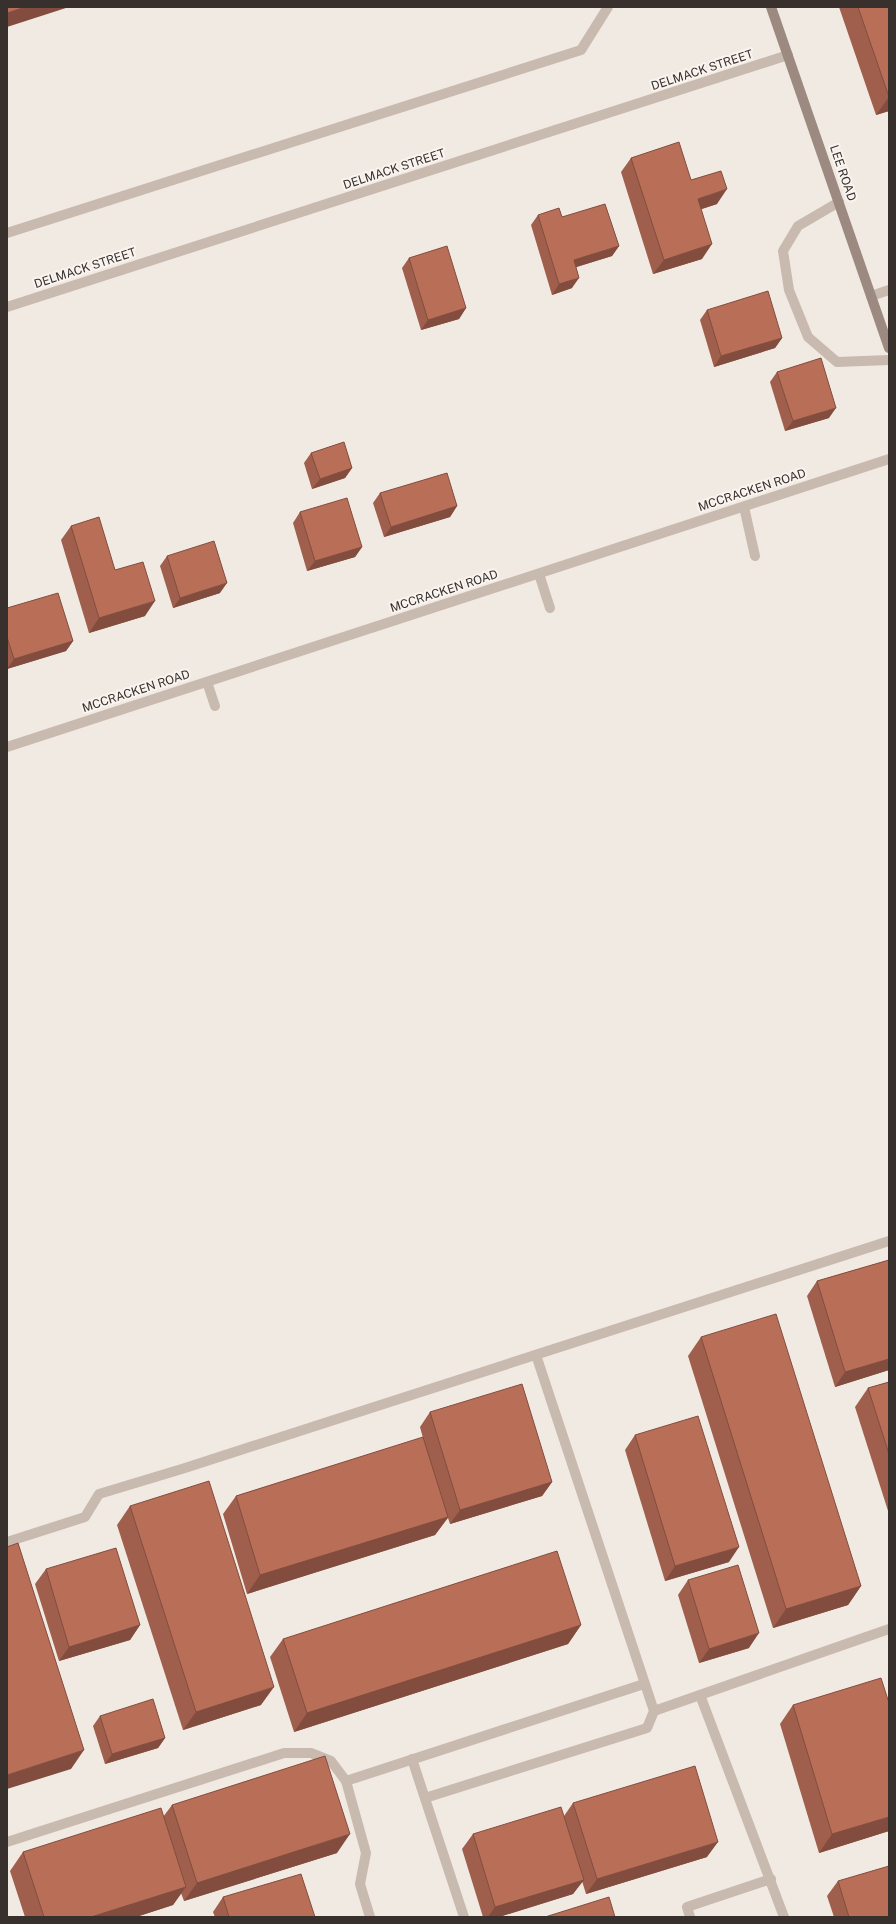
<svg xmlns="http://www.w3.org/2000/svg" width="896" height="1924" font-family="'Public Sans',sans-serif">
<rect width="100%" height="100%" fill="#f1eae2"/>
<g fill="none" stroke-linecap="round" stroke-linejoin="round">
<g stroke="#c9baaf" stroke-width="10">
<polyline points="839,202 798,226 783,251 789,290 808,337 837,362 889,360"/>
<polyline points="7,233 581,50 608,7"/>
<polyline points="871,296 889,290"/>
<polyline points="744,507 755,556"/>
<polyline points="539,574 550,608"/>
<polyline points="207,682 215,706"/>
<polyline points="7,1542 85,1517 99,1494 185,1468 889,1241"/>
<polyline points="700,1695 784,1917"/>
<polyline points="654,1711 889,1629"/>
<polyline points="412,1759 464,1917"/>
<polyline points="425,1798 647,1728 654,1711 536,1355"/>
<polyline points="7,1842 284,1753 311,1753 331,1761 346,1781"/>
<polyline points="370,1917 360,1884 366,1853 346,1781 644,1684"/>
<polyline points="690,1917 687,1907 771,1879"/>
</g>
<g stroke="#c9baaf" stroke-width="10">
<polyline points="7,307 788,55"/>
<polyline points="7,747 889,459"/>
</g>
<polyline stroke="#9c8a80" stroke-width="10" points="771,7 889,348"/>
</g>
<g fill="#9f5f4c">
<polygon points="839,7 889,7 889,111 876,115"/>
<polygon points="631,158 691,180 717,204 701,209 702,259 653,274 621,172"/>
<polygon points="538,215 562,217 619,246 612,256 576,267 572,288 552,295 531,225"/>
<polygon points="409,258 466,308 459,319 421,330 402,268"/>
<polygon points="707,310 782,338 775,348 714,367 700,320"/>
<polygon points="777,372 829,418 785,431 770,382"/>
<polygon points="311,453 352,468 345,478 312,489 304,463"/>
<polygon points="380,493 457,506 450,517 384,537 373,503"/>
<polygon points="300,512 362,547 355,557 307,571 293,523"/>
<polygon points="71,526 115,570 145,616 89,633 61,540"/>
<polygon points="167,556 220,593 173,608 160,566"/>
<polygon points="7,608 73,641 66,651 7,669"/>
<polygon points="889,1260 889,1370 835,1387 807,1296 817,1281"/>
<polygon points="701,1337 861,1586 848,1605 773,1628 688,1356"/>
<polygon points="889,1382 889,1514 855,1407 868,1388"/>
<polygon points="430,1412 552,1482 542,1496 450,1524 448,1518 435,1535 247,1594 223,1514 236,1496 423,1438 420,1427"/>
<polygon points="635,1435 729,1562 665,1581 625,1450"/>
<polygon points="130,1506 261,1705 183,1730 117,1525"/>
<polygon points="46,1569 140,1625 130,1640 59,1661 35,1584"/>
<polygon points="688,1580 749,1648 699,1663 678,1595"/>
<polygon points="581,1625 568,1644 294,1732 270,1657 283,1639"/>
<polygon points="793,1705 889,1831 819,1853 780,1724"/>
<polygon points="100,1716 165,1738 158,1748 105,1764 93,1726"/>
<polygon points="573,1803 707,1857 586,1894 582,1881 573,1894 499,1917 483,1917 462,1849 473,1834 564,1816"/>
<polygon points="172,1805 337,1853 184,1901 181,1893 173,1905 136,1917 25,1917 10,1871 23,1852 163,1817"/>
<polygon points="838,1881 889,1917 834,1917 827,1896"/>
<polygon points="223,1897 315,1917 215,1917 213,1912"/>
</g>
<g fill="#824d3e">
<polygon points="25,7 69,7 7,27 7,13"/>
<polygon points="889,97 889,111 876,115"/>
<polygon points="727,189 717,204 687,214 698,199"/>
<polygon points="712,244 702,259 653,274 664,260"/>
<polygon points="619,246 612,256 567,270 574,260"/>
<polygon points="579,278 572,288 552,295 559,284"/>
<polygon points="466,308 459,319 421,330 428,320"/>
<polygon points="782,338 775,348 714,367 721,356"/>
<polygon points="836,408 829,418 785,431 793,421"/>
<polygon points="352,468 345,478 312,489 320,479"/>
<polygon points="457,506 450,517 384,537 391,527"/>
<polygon points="362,547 355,557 307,571 315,561"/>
<polygon points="227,583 220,593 173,608 180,598"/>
<polygon points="155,601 145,616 89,633 99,618"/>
<polygon points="73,641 66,651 7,669 14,659"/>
<polygon points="889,1359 889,1370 835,1387 845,1372"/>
<polygon points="552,1482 542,1496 450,1524 460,1510"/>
<polygon points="448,1517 435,1535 247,1594 260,1575"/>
<polygon points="739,1547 729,1562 665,1581 675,1566"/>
<polygon points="861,1586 848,1605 773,1628 786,1609"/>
<polygon points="140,1625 130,1640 59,1661 69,1647"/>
<polygon points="581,1625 568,1644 294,1732 307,1713"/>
<polygon points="759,1633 749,1648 699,1663 709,1649"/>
<polygon points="274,1687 261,1705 183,1730 196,1712"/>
<polygon points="165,1738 158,1748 105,1764 112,1754"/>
<polygon points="84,1750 71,1769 7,1789 7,1775"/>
<polygon points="889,1817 889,1831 819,1853 832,1834"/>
<polygon points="350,1834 337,1853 184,1901 197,1883"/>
<polygon points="718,1842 707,1857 586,1894 597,1879"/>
<polygon points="584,1880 573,1894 499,1917 488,1917 495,1907"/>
<polygon points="186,1887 173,1905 136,1917 91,1917"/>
</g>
<g fill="#b96e58" stroke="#824d3e">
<polygon points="7,7 25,7 7,13"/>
<polygon points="858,7 889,7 889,97"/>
<polygon points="679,142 691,180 721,171 727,189 698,199 712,244 664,260 631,158"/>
<polygon points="605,204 619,246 574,260 579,278 559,284 538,215 559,208 562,217"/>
<polygon points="447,246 466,308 428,320 409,258"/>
<polygon points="768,291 782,338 721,356 707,310"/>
<polygon points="821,358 836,408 793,421 777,372"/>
<polygon points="344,442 352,468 320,479 311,453"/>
<polygon points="447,473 457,506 391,527 380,493"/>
<polygon points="347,498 362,547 315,561 300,512"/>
<polygon points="99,517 115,570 143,562 155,601 99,618 71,526"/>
<polygon points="214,541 227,583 180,598 167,556"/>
<polygon points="58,593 73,641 14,659 7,637 7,608"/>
<polygon points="889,1260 889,1359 845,1372 817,1281"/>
<polygon points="776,1314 861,1586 786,1609 701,1337"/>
<polygon points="889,1382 889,1454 868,1388"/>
<polygon points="522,1384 552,1482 460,1510 430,1412"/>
<polygon points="698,1416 739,1547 675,1566 635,1435"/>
<polygon points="423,1437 448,1517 260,1575 236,1496"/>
<polygon points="209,1481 274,1687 196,1712 130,1506"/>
<polygon points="18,1543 84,1750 7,1775 7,1547"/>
<polygon points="116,1548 140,1625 69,1647 46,1569"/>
<polygon points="557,1551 581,1625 307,1713 283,1639"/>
<polygon points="738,1565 759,1633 709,1649 688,1580"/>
<polygon points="881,1678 889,1703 889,1817 832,1834 793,1705"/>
<polygon points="153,1699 165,1738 112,1754 100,1716"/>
<polygon points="325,1756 350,1834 197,1883 172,1805"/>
<polygon points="695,1766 718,1842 597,1879 573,1803"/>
<polygon points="561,1807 584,1880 495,1907 473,1834"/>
<polygon points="161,1808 186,1887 91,1917 44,1917 23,1852"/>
<polygon points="889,1866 889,1917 849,1917 838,1881"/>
<polygon points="301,1874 315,1917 229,1917 223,1897"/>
<polygon points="609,1897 615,1917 545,1917"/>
</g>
<g text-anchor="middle" stroke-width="4" stroke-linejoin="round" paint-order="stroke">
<g font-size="12" fill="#38302c" stroke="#f9f4ef">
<text transform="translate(702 70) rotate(-18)" y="4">DELMACK STREET</text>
<text transform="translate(394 169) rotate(-18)" y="4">DELMACK STREET</text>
<text transform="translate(843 173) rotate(71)" y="4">LEE ROAD</text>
<text transform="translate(85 268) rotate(-18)" y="4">DELMACK STREET</text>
<text transform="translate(752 490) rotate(-18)" y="4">MCCRACKEN ROAD</text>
<text transform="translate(444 591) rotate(-18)" y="4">MCCRACKEN ROAD</text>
<text transform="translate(136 691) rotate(-18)" y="4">MCCRACKEN ROAD</text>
</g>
</g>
<rect width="896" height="1924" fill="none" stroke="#38302c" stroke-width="16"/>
</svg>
